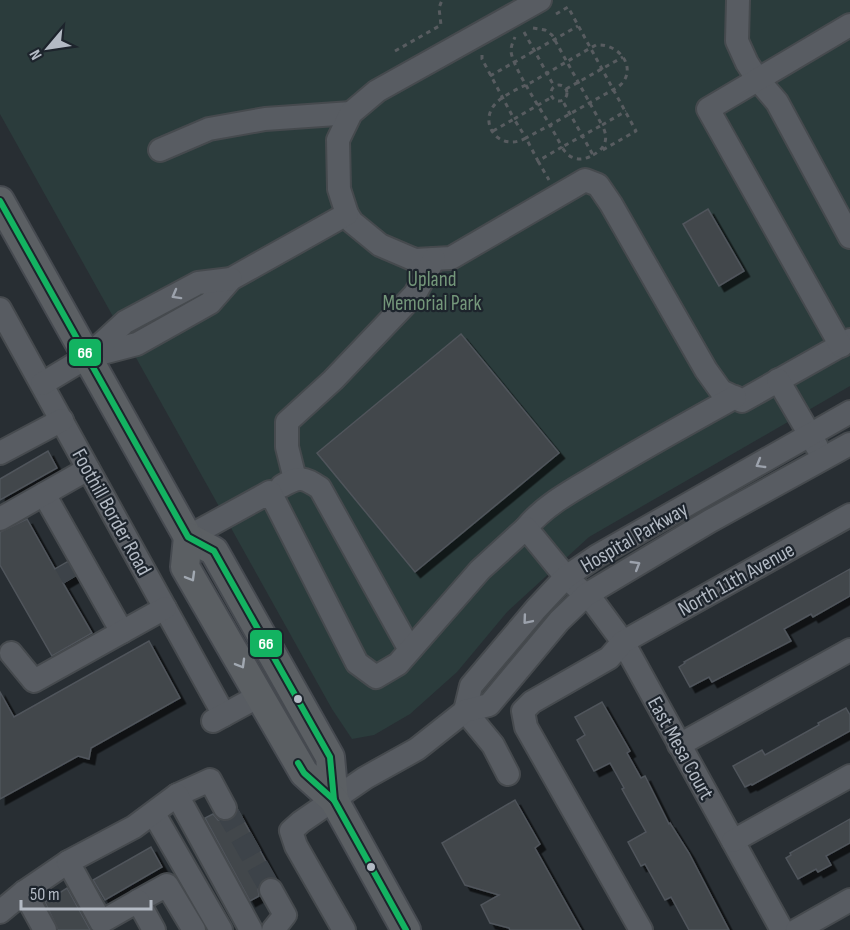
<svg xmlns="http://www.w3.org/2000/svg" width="850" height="930" font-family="'Sofia Sans Condensed',sans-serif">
<defs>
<filter id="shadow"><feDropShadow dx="5.5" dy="5.5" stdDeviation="0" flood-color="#0009"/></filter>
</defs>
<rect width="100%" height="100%" fill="#282e33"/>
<polygon fill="#2b3c3c" points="0,0 850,0 850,386 589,537 507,612 457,672 410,714 374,735 352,739 332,709 0,114"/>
<g fill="#42464b" stroke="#50555b" stroke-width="1.5" filter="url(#shadow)">
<polygon points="708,209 744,271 719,286 683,224"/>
<polygon points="461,334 559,453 415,572 317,453"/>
<polygon points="48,451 57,468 0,500 0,479"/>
<polygon points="27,519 55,569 67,562 75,576 63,583 92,633 52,656 0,565 0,532"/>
<polygon points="850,569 850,596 813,617 811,614 784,629 791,641 712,682 709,677 690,687 679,667 685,663 684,662"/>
<polygon points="149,641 180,698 91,748 89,759 78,756 0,799 0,692 14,717"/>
<polygon points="602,702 630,751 627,753 641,778 645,776 669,824 670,823 689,853 729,930 689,930 671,897 665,900 645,864 641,866 628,842 646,832 622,789 624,788 610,763 594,771 577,740 585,735 575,717"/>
<polygon points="846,708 850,715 850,731 752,785 751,784 745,787 733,766 762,750 765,755 819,725 818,723"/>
<polygon points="515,800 540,844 535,848 581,930 510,930 509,928 490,923 481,905 499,895 465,885 442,843"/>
<polygon points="238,810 275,878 264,879 259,884 258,889 259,896 250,901 205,818 213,814 218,820 224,821 231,820 236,816"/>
<polygon points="850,819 850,843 826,856 831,865 818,872 816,869 798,879 786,858 791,855 790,853"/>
<polygon points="151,847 162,867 105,900 93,880"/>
<polygon points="67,888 89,928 91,930 58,930 45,902"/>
</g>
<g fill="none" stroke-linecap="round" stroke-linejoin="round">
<g stroke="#3d4349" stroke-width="22" stroke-dasharray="22 11" stroke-linecap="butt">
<polyline points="65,564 73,578"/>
<polyline points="225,808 271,890"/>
</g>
<g stroke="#464a4e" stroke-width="26">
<g id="minor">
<polyline points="738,0 737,41 747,63 758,80 777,102 850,237"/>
<polyline points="160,150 209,129 265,119 351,113"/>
<polyline points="347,214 352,222 380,245 415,260 451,258 585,180 598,185 611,204 706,370 721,391 742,401 850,340"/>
<polyline points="0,309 224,715"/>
<polyline points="841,346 708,109 850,25"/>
<polyline points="87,357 137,344 210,303 231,279 347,214 339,189 338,140 351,113 377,91 540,0"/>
<polyline points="778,380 817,447"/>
<polyline points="42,384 87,357 125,322 198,283 231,279"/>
<polyline points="0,453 62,420"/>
<polyline points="295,479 287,447 287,422 333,380 415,294 434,259"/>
<path d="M282,486C300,476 303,477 320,488L410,650"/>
<polyline points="44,494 122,632"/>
<polyline points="0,519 88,469"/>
<path d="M526,528C544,506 571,491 595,477C641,449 688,423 735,397"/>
<polyline points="188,537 270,492 357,663 376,677 398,664 480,570 526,528 566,577 595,604 623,642 782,930"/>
<polyline points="11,653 34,681 165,608"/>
<polyline points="465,711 471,686 536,609 566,577 597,556 850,412"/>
<polyline points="465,711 493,745 508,774"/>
<polyline points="213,721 259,696"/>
<polyline points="679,745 850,650"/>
<polyline points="177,795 210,780 225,808"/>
<polyline points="154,814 221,930"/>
<polyline points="733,841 850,776"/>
<polyline points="271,890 285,915 273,930"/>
<polyline points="24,892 45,930"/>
<polyline points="138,901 167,885 194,930"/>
<polyline points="0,912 24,892 68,862"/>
<polyline points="154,930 138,901 101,922 68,862 134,827 177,795 251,930"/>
<polyline points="344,930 296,846 291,831 301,822 365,778 417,749 465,711 489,705 559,621 586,595 710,521 850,444"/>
<polyline points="641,930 526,727 523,711 532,702 609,658 623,642 850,515"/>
<polyline points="797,930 850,900"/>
</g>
</g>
<g stroke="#464a50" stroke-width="32">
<g id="major">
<polyline points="0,201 188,537 214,551 330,757 334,800"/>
<polyline points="188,537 185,567 304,773 334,800 406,930"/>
</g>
</g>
<g stroke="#585c60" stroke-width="3" stroke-dasharray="4.5 4.5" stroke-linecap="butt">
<polyline points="556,14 568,7 636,131 599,152"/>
<path d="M533,28L545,30L552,35L602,125L562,147C569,160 581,162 593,155C583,137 573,119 562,100"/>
<polyline points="524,32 554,86"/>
<polyline points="395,51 441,25 439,8 442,0"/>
<polyline points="482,55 482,59 514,119 552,97"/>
<polyline points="490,76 578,26"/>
<circle cx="559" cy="93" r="8"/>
<polyline points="566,89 623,57"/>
<path d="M493,131L514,119L526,138L550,125L562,147L538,161L526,138C499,153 477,123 496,103C505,94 520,88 532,82C553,70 574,57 596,45C621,43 639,71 618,87L550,125C541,110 512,66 511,51C511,46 513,42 515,37"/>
<path d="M593,155C606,148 609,138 602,125L626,111"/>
<polyline points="538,161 549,180"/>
</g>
<use href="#minor" stroke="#585c62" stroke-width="22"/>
<use href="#major" stroke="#5b5f63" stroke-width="28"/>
<g stroke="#1d242c" stroke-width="10">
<g id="bus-1">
<polyline points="0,201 188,537 214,551 330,757 334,800"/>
<polyline points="298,763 304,773 334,800 406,930"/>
</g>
</g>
<use href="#bus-1" stroke="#13b361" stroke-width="6"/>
</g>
<defs><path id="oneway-chevron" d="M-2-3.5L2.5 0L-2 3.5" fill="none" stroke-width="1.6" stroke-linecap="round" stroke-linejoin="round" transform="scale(1.5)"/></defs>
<g stroke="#9ca2ac">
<use href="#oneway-chevron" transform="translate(176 295) rotate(151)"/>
<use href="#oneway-chevron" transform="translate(760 464) rotate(150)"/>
<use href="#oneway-chevron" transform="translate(636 565) rotate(-31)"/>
<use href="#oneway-chevron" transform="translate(527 620) rotate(130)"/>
</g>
<g stroke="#a1a8b1">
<use href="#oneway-chevron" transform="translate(191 577) rotate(60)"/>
<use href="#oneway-chevron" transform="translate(241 664) rotate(60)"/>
</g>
<g fill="#b3bac4" stroke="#1d242c" stroke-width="2">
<circle cx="298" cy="699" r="5"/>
<circle cx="371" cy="867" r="5"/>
</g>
<g text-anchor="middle" stroke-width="4.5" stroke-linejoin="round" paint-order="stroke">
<g font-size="21" fill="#74977a" stroke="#1d242c">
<text x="432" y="286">Upland<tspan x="432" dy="24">Memorial Park</tspan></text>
</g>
<g font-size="21" fill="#b3bac4" stroke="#1d242c">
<text transform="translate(112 512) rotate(61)" y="7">Foothill Border Road</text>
<text transform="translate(634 537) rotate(-30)" y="7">Hospital Parkway</text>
<text transform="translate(736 579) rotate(-29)" y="7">North 11th Avenue</text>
<text transform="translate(681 748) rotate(61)" y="7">East Mesa Court</text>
</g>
</g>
<g stroke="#1d242c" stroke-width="2">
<rect x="68" y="338" width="34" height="29" rx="6" fill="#13b361"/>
<rect x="249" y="629" width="34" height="29" rx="6" fill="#13b361"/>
</g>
<g font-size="16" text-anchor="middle" font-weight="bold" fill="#fff">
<text x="85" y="358">66</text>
<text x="266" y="649">66</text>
</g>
<g transform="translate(48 48) rotate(241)" stroke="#1d242c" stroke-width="4.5" paint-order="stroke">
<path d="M0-4.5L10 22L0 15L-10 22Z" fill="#b3bac4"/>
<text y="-9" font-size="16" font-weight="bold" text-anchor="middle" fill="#b3bac4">N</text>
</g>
<path d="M21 900v9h130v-9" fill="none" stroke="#b3bac4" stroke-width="3"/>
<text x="30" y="900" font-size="18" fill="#b3bac4" stroke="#1d242c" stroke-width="4.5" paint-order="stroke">50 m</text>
</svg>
